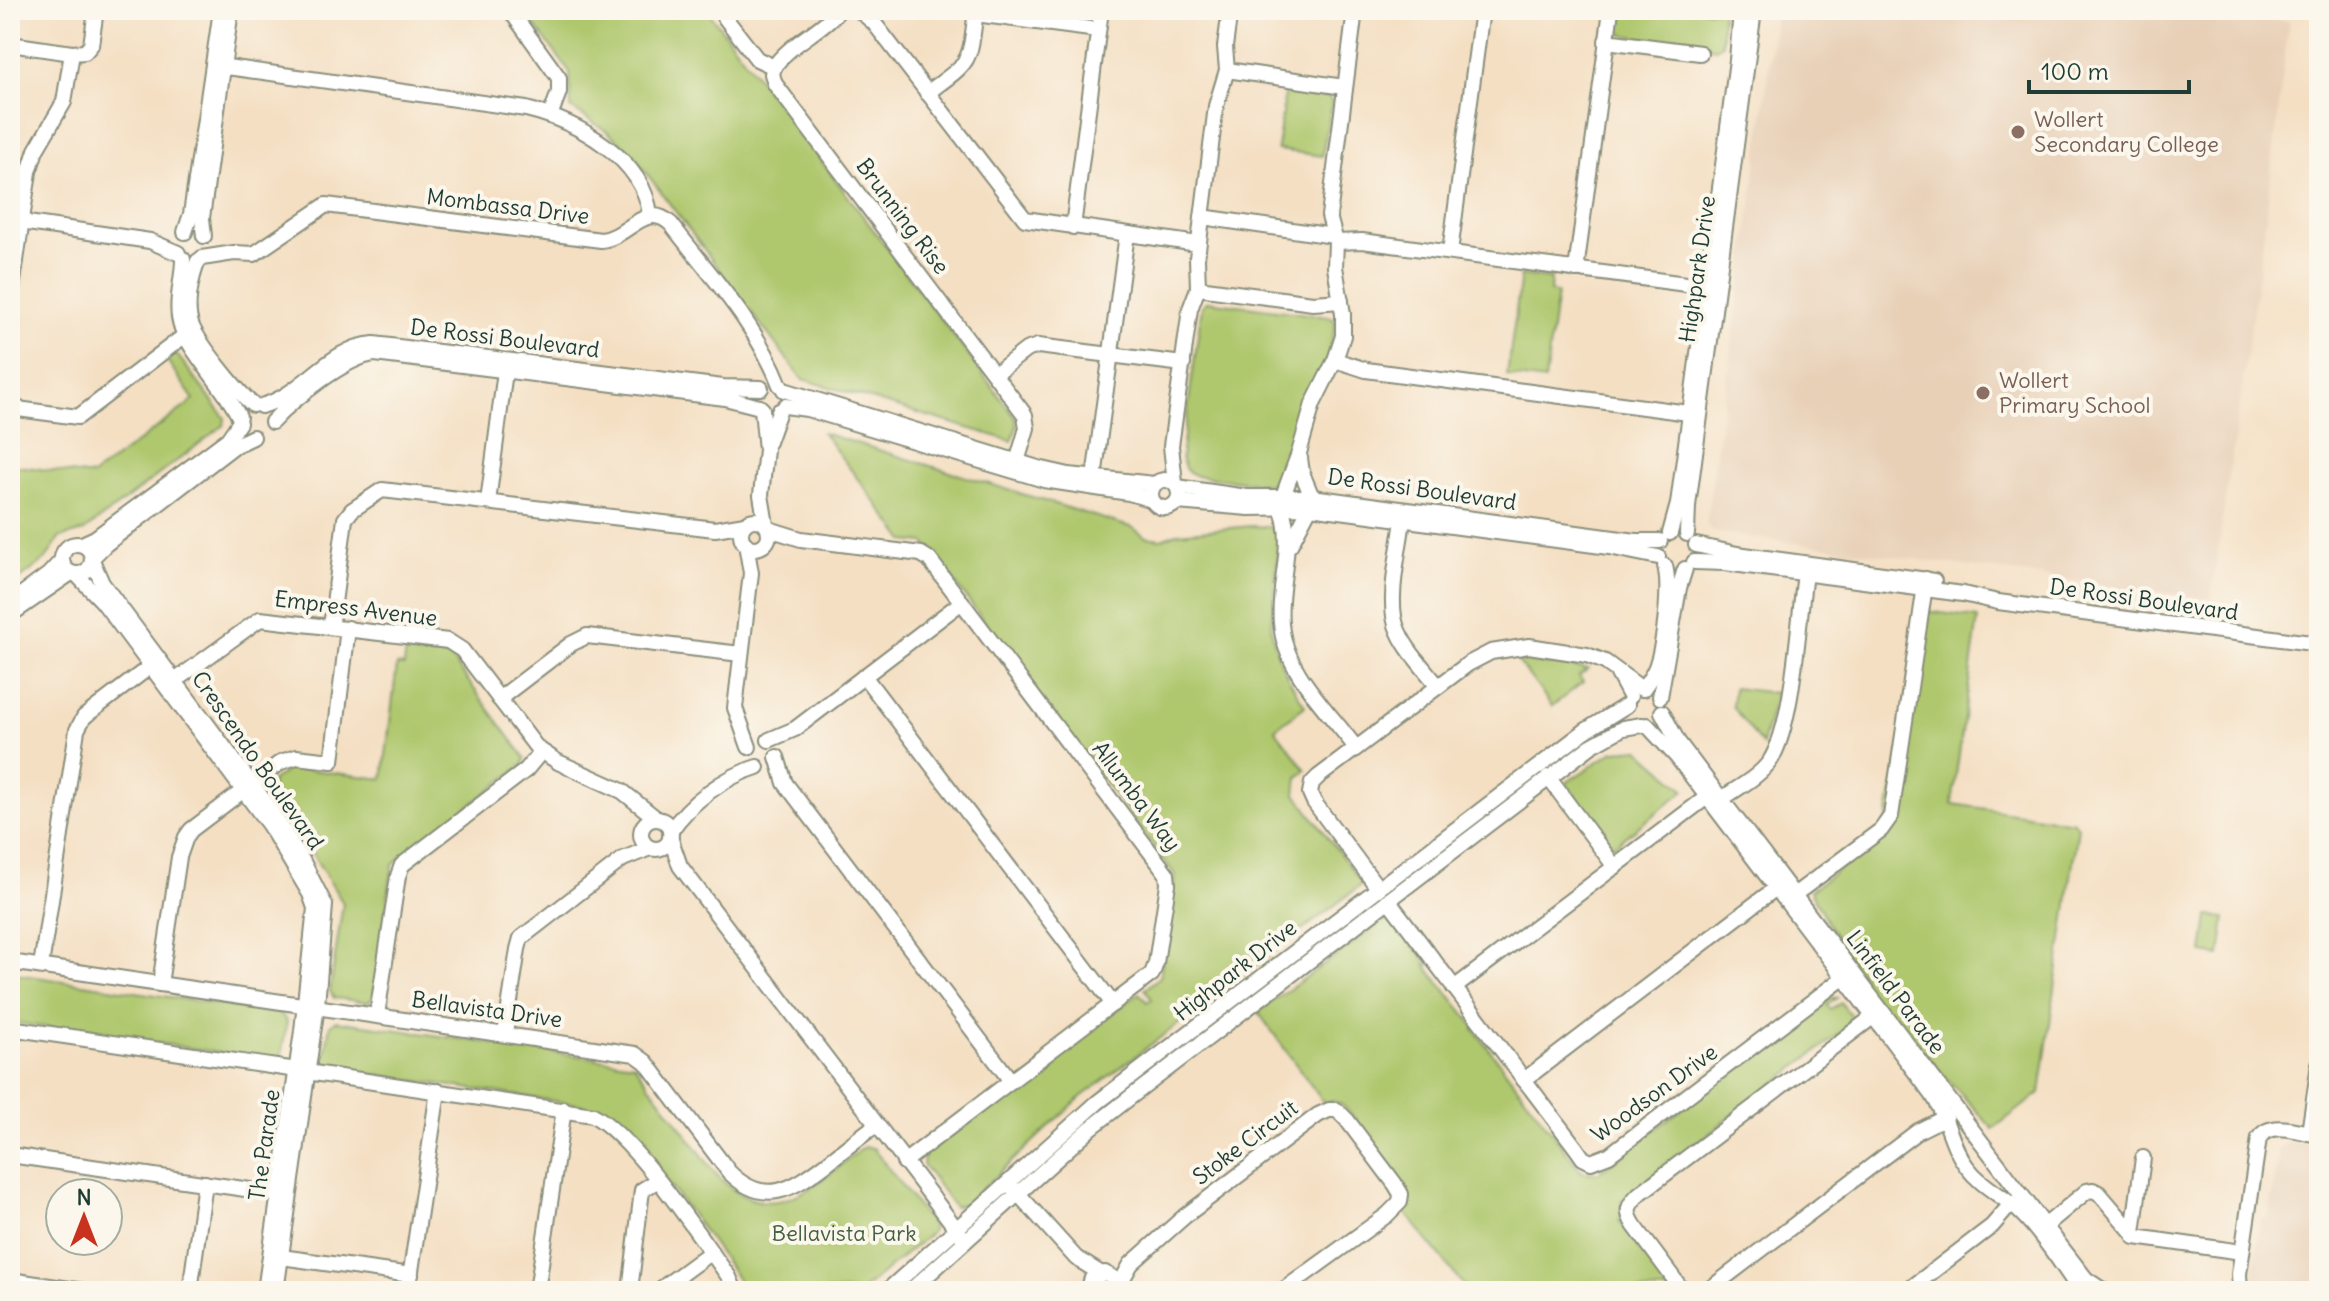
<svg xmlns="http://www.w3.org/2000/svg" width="2329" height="1301" font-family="Delius,sans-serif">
<rect width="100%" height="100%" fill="#fbf7ec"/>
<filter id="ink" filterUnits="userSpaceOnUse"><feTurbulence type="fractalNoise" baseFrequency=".0125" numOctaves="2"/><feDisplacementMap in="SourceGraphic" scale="16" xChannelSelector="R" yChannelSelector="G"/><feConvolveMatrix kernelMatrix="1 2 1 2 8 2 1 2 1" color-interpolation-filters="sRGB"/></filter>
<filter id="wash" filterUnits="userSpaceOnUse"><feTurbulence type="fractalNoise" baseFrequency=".006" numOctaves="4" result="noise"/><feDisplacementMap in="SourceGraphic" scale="32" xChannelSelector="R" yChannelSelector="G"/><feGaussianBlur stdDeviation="1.8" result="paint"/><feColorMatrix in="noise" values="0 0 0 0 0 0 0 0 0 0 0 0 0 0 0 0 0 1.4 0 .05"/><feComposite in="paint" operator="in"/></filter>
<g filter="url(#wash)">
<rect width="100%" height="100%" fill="#f4dfc3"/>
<g fill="#e8d0b7">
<polygon points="1776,10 2193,10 2289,21 2263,242 2211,599 1714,532 1706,524 1744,262"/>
<polygon points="2288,1142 2319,1146 2319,1291 2251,1291 2260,1222 2269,1216 2279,1149"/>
</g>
<g fill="#afc76d" stroke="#678250" stroke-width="2">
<polygon points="523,10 707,10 1015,417 1017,426 1012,441 802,379 629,150 608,132 571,108 570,72"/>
<polygon points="1621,10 1722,10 1722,44 1716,48 1623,35 1618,30"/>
<polygon points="1285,91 1328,97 1332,102 1322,156 1277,150"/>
<polygon points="1521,275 1551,279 1550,292 1557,293 1545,381 1507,376"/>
<polygon points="1207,301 1330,317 1336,322 1328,359 1303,401 1283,472 1269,484 1196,476 1186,470 1181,458 1202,306"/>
<polygon points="175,352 225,418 224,425 84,531 59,538 46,559 20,579 13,578 10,574 10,465 92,476 194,400 166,359"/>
<path d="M823,433L1133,528L1146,537L1161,539L1177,533L1251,526L1270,527L1280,536L1271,624C1274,656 1288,679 1305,706L1275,729L1306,770L1298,777L1296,794L1361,882L1360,886L1238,979L1230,969L1225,972L1233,983L1081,1097L966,1204L954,1207L923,1164L924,1155L1139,993L1147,1002L1152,999L1145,989L1160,977L1175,875L925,543L905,541Z"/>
<polygon points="1926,611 1978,618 1952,804 2074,822 2078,827 2040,1093 1993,1129 1865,989 1810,891 1884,835"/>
<polygon points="406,650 443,655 452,659 525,758 524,764 393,864 373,998 367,1002 334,998 330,991 343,903 272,789 272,781 287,770 296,768 383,779 397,665 404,666"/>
<polygon points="1517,660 1588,669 1579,676 1583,682 1552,706"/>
<polygon points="1734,688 1776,693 1762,745 1732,706"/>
<polygon points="1639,749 1685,790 1614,846 1566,783 1614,751"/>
<polygon points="2208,916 2225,918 2220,956 2203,953"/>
<path d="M1388,918L1394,919L1429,965H1425L1476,1028L1474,1029L1582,1172L1598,1173L1829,997L1837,998L1827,1004L1830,1009L1841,1003L1852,1017L1851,1025L1621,1201L1622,1218L1619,1221L1671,1291H1468L1403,1210C1408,1204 1411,1200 1408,1192C1404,1182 1351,1112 1342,1105C1336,1101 1331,1101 1324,1103L1258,1012Z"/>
<polygon points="10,973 281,1014 287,1021 281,1057 273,1060 10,1022"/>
<path d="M336,1021L634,1064L716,1174C770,1234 816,1184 864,1147L873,1148L933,1227L931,1233L861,1291H742L740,1282C707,1237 632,1120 581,1105L329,1068L324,1062L330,1025Z"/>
</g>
</g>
<g filter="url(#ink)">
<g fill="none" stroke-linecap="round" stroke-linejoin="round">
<g stroke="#8a8e7c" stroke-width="18">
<g id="minor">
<polyline points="510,10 559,78 559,92 550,116"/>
<polyline points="719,10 757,59 774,67 772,74 775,84 1025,415 1027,428 1017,462"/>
<polyline points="859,10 874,23 1025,219 1198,244"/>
<polyline points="975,14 1098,30"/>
<polyline points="1606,41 1700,53"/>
<polyline points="10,44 72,53 85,52 91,45 96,10"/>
<path d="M213,65L526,109C576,121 644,158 650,215"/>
<path d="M774,67C789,44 820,32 839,10"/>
<polyline points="1227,70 1344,87"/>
<path d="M927,93C972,60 969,65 976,10"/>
<polyline points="1202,217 1334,236"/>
<polyline points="21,222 150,241 178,253"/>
<polyline points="1073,227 1101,10"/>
<polyline points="185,232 191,214 221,10"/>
<polyline points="204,236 202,218 231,10"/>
<polyline points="1336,242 1362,241 1716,288"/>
<polyline points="1450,252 1482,10"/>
<path d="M202,258L234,253L254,254L326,205L601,240C628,238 645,200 671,224C710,275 757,325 780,385"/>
<path d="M183,259C183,279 175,302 180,322C185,347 226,388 239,417"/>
<path d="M198,261C191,278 185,306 191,324C198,343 237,391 253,405"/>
<polyline points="1576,270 1611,10"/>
<polyline points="1198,288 1313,303 1341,301"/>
<polyline points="10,302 29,172 36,150 64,102 72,53"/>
<polyline points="1335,360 1366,370 1696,414"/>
<polyline points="995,374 1026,350 1038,346 1183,364"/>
<polyline points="784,390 1038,468 1069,475 1154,484"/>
<path d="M261,406C303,395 329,347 374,344L723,387L761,388"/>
<polyline points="785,406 807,409 1044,480 1129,493 1152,500"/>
<polyline points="10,408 78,417 184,336"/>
<polyline points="762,409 766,450 761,495 766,525"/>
<path d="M272,422C291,401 347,356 375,354L725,398L760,407"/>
<polyline points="768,442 779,411"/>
<polyline points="1300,458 1302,473 1312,497"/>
<polyline points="1094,478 1127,234"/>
<circle cx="1165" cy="494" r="14"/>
<polyline points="1175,483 1171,446 1190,309 1198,288 1197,258 1216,106 1227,70 1225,47 1230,10"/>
<polyline points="1177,487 1247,497 1312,497 1636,541 1660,541"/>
<polyline points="1283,496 1299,453 1313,404 1335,360 1343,336 1343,314 1335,267 1336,242 1329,216 1355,10"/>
<polyline points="488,502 505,371"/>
<polyline points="1177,502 1249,508 1310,507 1609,547 1658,557"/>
<path d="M1281,507C1296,546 1277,583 1281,623C1284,671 1329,711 1356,748"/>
<path d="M1403,519C1400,548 1387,597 1396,625C1403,647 1424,668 1438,686"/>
<circle cx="755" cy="534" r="14"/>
<polyline points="769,529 801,539 921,554 929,559 1167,874 1168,884 1156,963 1152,974 904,1162"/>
<polyline points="1670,533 1678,504 1737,60 1741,10"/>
<polyline points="1687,534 1688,506 1754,10"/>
<circle cx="77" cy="559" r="15"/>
<polyline points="82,544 95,538 216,448 228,439 239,423"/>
<polyline points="746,544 751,573 735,708 749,747"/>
<polyline points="1290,545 1310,507"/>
<polyline points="1696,545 1737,554 1934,581"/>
<polyline points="92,558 106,544 234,446 253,437"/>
<polyline points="92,560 102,583 271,810 302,860 325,905 317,1006 276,1291"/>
<polyline points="1694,562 1725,563 1963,594 1998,602 2319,644"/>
<polyline points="76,574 103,602 269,825 310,894 315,908 302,1031 265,1291"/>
<polyline points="10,603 48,575 61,561"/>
<polyline points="10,615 71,573"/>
<polyline points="331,626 345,519 352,510 382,490 715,529 745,524"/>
<polyline points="1618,674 1630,696"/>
<polyline points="864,676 1113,1004"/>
<polyline points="169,685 260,619 448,641 462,650 537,748 558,762 622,791 657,819"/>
<path d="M1643,689C1648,682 1653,675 1656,667C1664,645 1671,587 1665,566"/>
<polyline points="1660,697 1679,588 1685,569"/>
<polyline points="499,699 571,644 587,636 741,654"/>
<polyline points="1662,712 1678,742 2045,1226 2086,1279 2104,1291"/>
<path d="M1647,725L1677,757L1932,1094C1948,1117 1950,1145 1967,1167C1982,1187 2002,1195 2019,1211C2041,1232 2063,1266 2080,1291"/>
<polyline points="769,740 795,729 962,602"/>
<polyline points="777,757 785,783 1011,1081"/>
<polyline points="1548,777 1615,867"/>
<path d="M1722,799C1737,788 1759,777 1770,761C1794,724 1798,621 1805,574"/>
<circle cx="656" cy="834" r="15"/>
<path d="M670,832C689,803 724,777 757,767"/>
<polyline points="670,837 680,866 961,1235"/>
<polyline points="1378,888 1314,802 1310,793 1312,783 1318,777 1468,664 1491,652 1529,646 1587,655 1605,662 1642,689"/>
<polyline points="1794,895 1881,830 1891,816 1926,579"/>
<polyline points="1388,900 1576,1148 1583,1158 1591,1162 1609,1155 1851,972"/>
<path d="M10,962L635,1054L646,1062L729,1172C765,1208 793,1189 827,1163C843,1150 860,1137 876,1125"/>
<polyline points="41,966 77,730 84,717 156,662"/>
<polyline points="160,984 179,857 186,837 191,830 281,762 296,757 332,761 348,628"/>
<polyline points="1454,988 1707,797"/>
<polyline points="377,1015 398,876 402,865 526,770 541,752"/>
<polyline points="10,1028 297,1070"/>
<polyline points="505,1034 518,949 521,938 623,859 650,848"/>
<path d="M307,1072L593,1115C635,1138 699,1236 729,1277L735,1291"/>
<polyline points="1524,1080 1776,888"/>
<polyline points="2309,1133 2319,1064"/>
<polyline points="10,1155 279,1194"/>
<polyline points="2143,1158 2133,1233 2135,1237 2242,1252"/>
<polyline points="1013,1188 1076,1258 1100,1273"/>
<polyline points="2045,1226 2087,1191 2093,1190 2099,1193 2133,1233"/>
<polyline points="281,1257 411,1275"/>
<polyline points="10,1280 83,1291"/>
<polyline points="1118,1287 1131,1264 1185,1216 1318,1115 1329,1110 1337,1110 1347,1120 1395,1184 1401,1194 1400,1202 1387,1215 1282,1291"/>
<polyline points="190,1291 205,1183"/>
<polyline points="408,1291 438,1091"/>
<polyline points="537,1291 564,1109"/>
<polyline points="630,1291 642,1190 657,1181"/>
<polyline points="658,1291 711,1252"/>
<polyline points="887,1291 1098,1102 1585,731 1627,705"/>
<polyline points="910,1291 1091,1128 1132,1096 1591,746 1623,728 1642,725"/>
<polyline points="1088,1291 1092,1278 1105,1273 1114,1278 1118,1291"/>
<path d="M1683,1291L1634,1225C1625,1211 1628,1205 1639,1194L1874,1016"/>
<polyline points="1707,1291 1918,1131 1946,1117"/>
<polyline points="1907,1291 1992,1226 2011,1204"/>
<path d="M2240,1291L2239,1274L2259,1138C2271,1120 2300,1132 2319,1135"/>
</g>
</g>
<use href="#minor" stroke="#fff" stroke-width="14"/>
</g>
</g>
<g fill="#8d6e63" stroke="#fbf7ec" stroke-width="3">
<circle cx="2018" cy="132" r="8"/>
<circle cx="1983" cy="393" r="8"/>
</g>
<g text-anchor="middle" stroke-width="8" stroke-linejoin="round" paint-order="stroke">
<g font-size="22" fill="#785e54" stroke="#fbf7ec" text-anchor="start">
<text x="2034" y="127">Wollert<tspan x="2034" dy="25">Secondary College</tspan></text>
<text x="1999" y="388">Wollert<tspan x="1999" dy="25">Primary School</tspan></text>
</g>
<g font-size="22" fill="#1f3d34" stroke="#fbf7ec">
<text transform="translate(508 206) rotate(7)" y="8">Mombassa Drive</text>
<text transform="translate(903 216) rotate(53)" y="8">Brunning Rise</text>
<text transform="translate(1697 269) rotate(-82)" y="8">Highpark Drive</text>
<text transform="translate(505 338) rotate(7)" y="8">De Rossi Boulevard</text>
<text transform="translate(1422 489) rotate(8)" y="8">De Rossi Boulevard</text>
<text transform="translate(2144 599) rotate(8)" y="8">De Rossi Boulevard</text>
<text transform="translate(356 608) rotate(7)" y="8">Empress Avenue</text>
<text transform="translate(258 760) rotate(55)" y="8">Crescendo Boulevard</text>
<text transform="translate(1137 796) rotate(53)" y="8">Allumba Way</text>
<text transform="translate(1235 970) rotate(-38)" y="8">Highpark Drive</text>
<text transform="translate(1896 992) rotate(53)" y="8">Linfield Parade</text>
<text transform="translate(487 1009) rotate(8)" y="8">Bellavista Drive</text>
<text transform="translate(1654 1093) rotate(-36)" y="8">Woodson Drive</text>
<text transform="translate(1245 1142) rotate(-37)" y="8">Stoke Circuit</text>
<text transform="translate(264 1145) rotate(-82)" y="8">The Parade</text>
</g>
<g font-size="22" fill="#436042" stroke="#fbf7ec">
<text x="844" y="1241">Bellavista Park</text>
</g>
</g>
<rect width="2329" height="1301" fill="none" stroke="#fbf7ec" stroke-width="40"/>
<g transform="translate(84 1217)"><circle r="38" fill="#fbf7ec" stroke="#a3ada2" stroke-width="2"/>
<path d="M0-6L14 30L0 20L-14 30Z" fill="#c8321e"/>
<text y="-12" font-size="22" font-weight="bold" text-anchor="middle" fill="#1f3d34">N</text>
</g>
<path d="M2029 80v12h160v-12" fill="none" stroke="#1f3d34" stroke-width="4"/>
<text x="2041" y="80" font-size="24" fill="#1f3d34" stroke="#fbf7ec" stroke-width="6" paint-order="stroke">100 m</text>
</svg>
